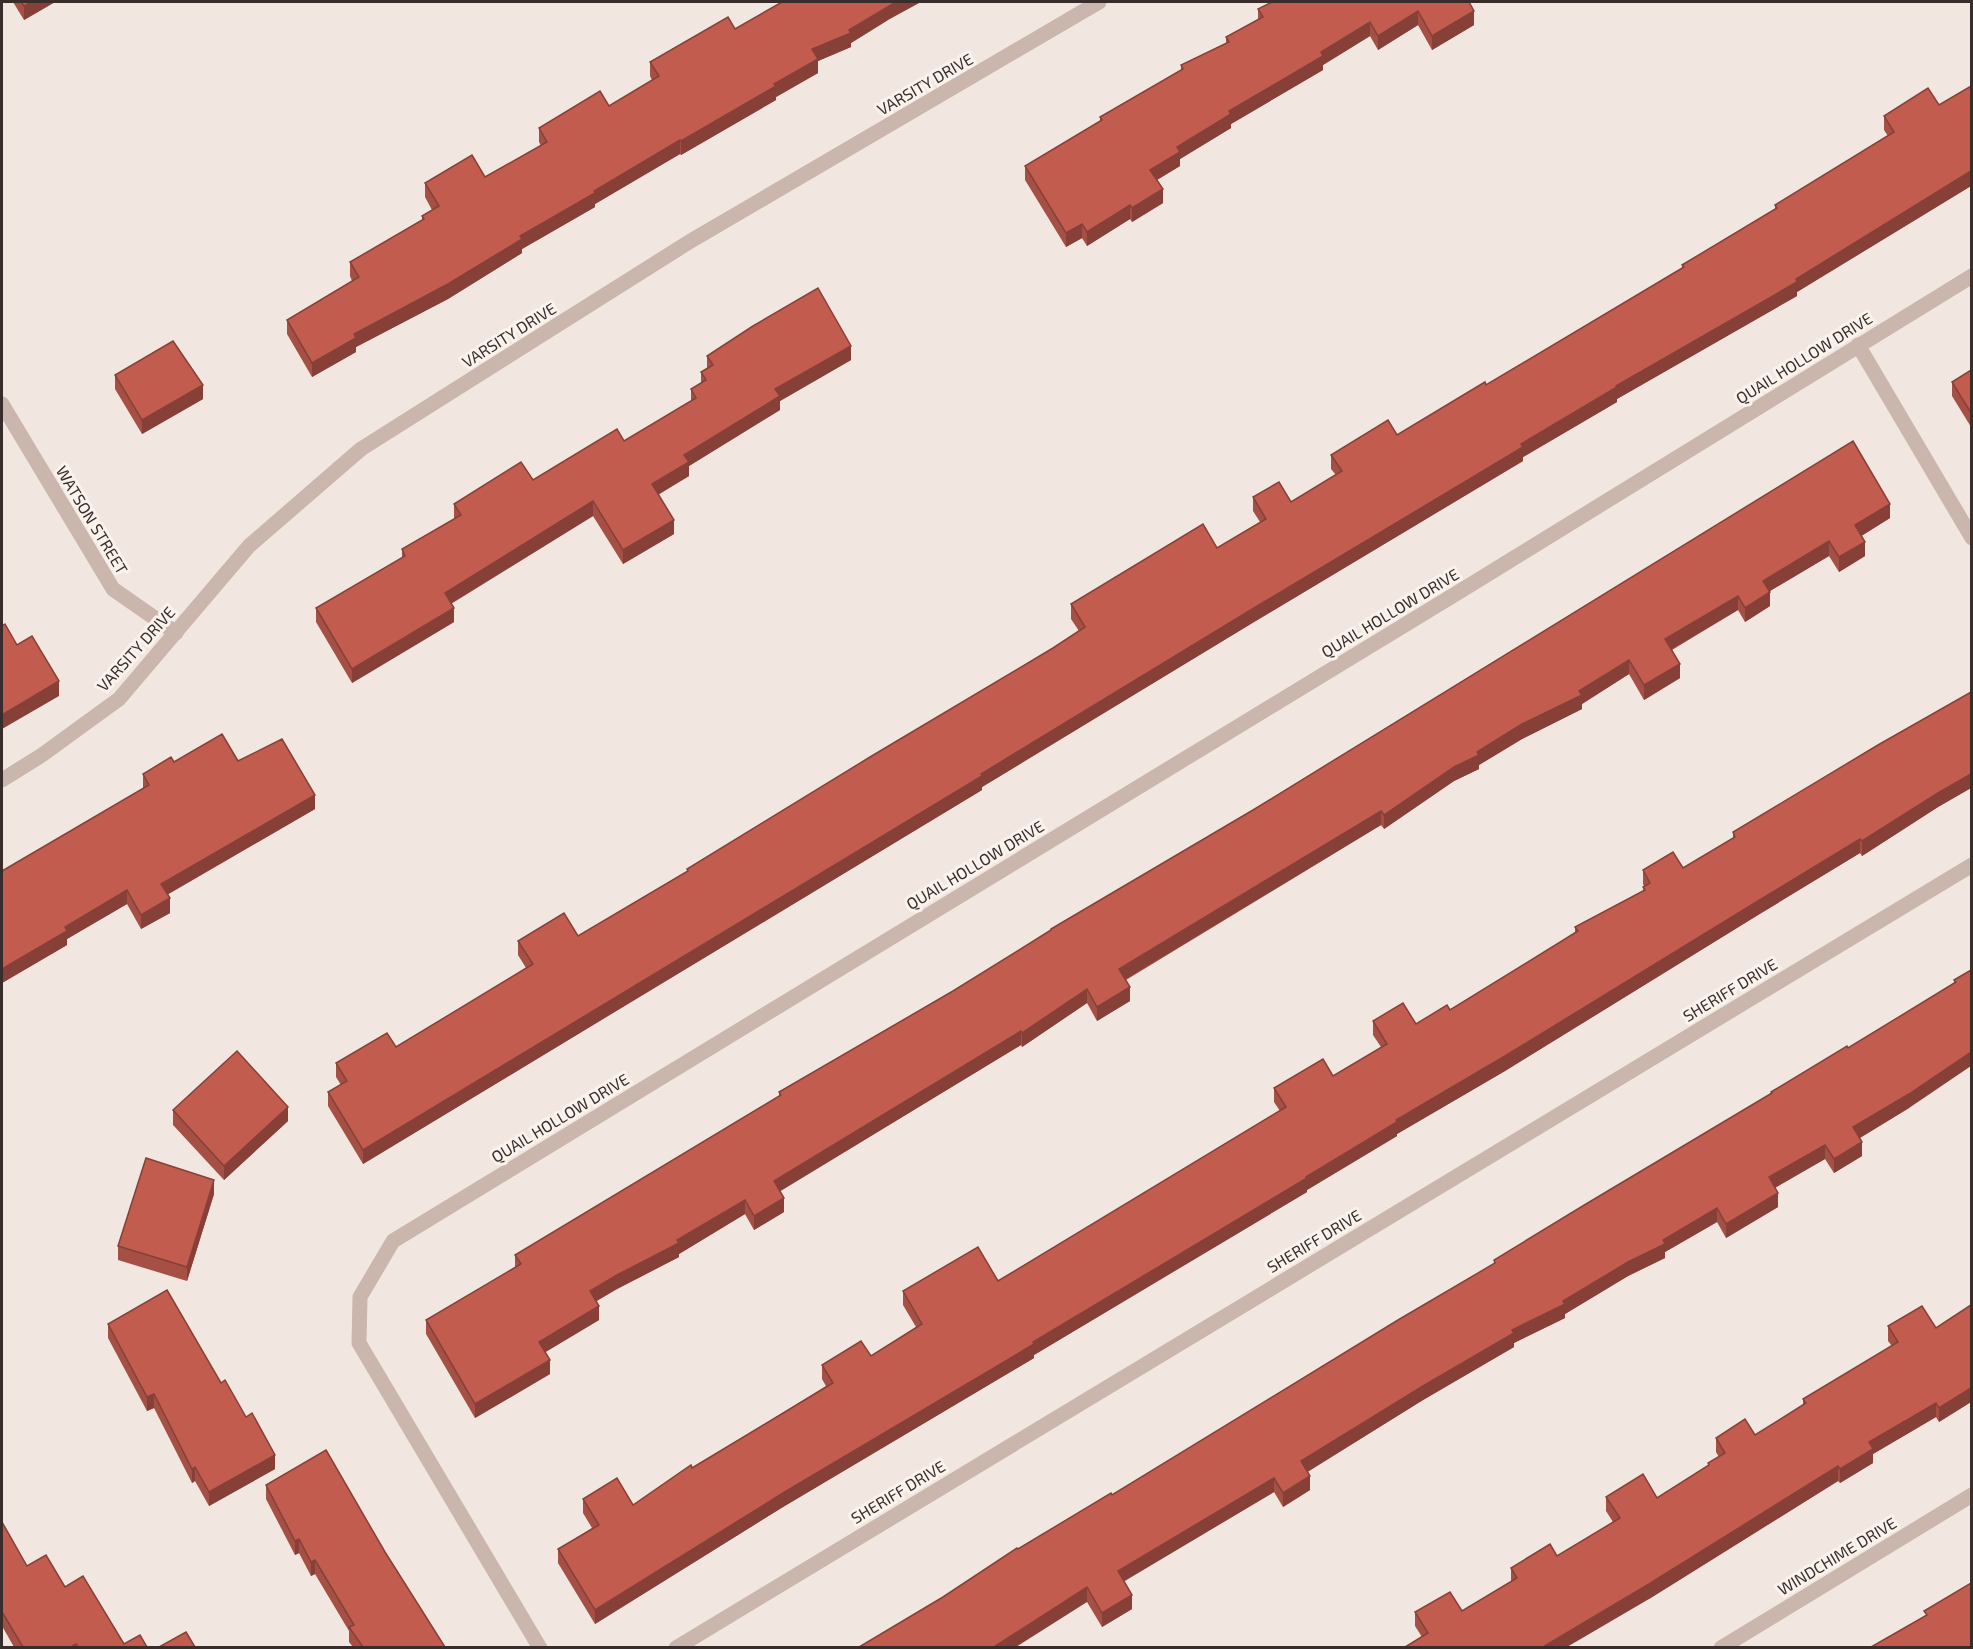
<svg xmlns="http://www.w3.org/2000/svg" width="1973" height="1649" font-family="'Exo 2',sans-serif">
<rect width="100%" height="100%" fill="#f2e7e0"/>
<g fill="none" stroke-linecap="round" stroke-linejoin="round">
<g stroke="#cab6ac" stroke-width="15">
<polyline points="1858,345 1972,538"/>
<polyline points="2,404 113,589 176,633"/>
<polyline points="2,780 42,755 119,699 249,546 361,449 689,242 1099,2"/>
<polyline points="540,1648 359,1343 360,1297 393,1241 1467,587 1972,276"/>
<polyline points="676,1648 1972,865"/>
<polyline points="1721,1648 1972,1495"/>
</g>
</g>
<g fill="#a64f44">
<polygon points="13,2 55,2 24,20"/>
<polygon points="1469,2 1474,25 1432,50 1418,25 1378,50 1370,36 1323,65 1323,70 1231,124 1231,128 1180,159 1180,166 1157,180 1163,203 1132,222 1130,219 1087,246 1082,238 1066,247 1025,180 1025,166 1100,121 1100,117 1181,70 1181,65 1226,43 1226,37 1258,19 1258,9"/>
<polygon points="888,20 851,43 851,47 818,61 818,73 776,97 776,100 681,155 680,154 595,204 595,207 522,249 522,253 448,299 356,347 356,352 312,377 287,334 287,320 352,281 350,276 350,262 422,220 422,216 432,210 425,197 425,183 485,177 541,146 539,142 539,128 609,106 652,80 650,76 650,62 735,29"/>
<polygon points="1884,116 1971,186 1797,292 1797,296 1617,399 1617,402 1523,457 1523,461 1254,622 982,787 982,790 363,1164 328,1106 328,1092 341,1085 336,1077 336,1063 396,1047 526,968 518,955 518,941 578,936 687,871 687,869 1053,648 1079,631 1071,619 1071,604 1217,548 1260,522 1253,511 1253,497 1291,502 1336,475 1331,469 1331,455 1397,435 1486,385 1682,268 1682,265 1775,209 1775,205 1888,136 1884,130"/>
<polygon points="707,356 851,360 780,401 780,410 689,466 689,476 658,495 674,534 623,564 593,516 451,604 454,622 352,683 316,622 316,608 402,558 402,549 454,519 454,504 533,480 624,441 691,401 691,389 701,383 701,372 707,368"/>
<polygon points="1971,370 1971,427 1952,396 1952,382"/>
<polygon points="115,375 203,399 142,434 115,389"/>
<polygon points="1853,441 1890,518 1861,536 1865,556 1839,572 1829,556 1770,591 1770,606 1745,622 1738,610 1672,650 1680,678 1644,700 1629,674 1582,704 1582,709 1522,739 1479,765 1479,769 1454,781 1384,829 1381,825 1126,980 1130,1001 1097,1021 1087,1003 1022,1047 1021,1045 780,1191 784,1212 754,1230 745,1214 679,1254 679,1257 617,1289 596,1301 599,1320 545,1352 550,1374 475,1418 426,1334 426,1320 515,1268 515,1255 779,1096 779,1092 953,991 1051,931 1051,929 1253,810"/>
<polygon points="1971,692 1971,788 1938,807 1862,856 1860,853 1758,915 1505,1071 1397,1134 1397,1136 1307,1190 1307,1192 1034,1355 1034,1358 783,1507 595,1624 558,1563 558,1549 592,1528 583,1513 583,1499 633,1505 692,1468 826,1386 822,1379 822,1365 871,1356 916,1327 903,1305 903,1291 998,1281 1280,1111 1274,1102 1274,1088 1333,1076 1381,1047 1373,1035 1373,1021 1416,1024 1450,1010 1575,933 1575,927 1643,891 1644,886 1643,884 1643,870 1683,868 1733,838 1733,832"/>
<polygon points="238,761 315,809 167,895 170,913 141,929 127,904 67,939 67,945 2,983 143,788 143,774 174,762"/>
<polygon points="1971,970 1909,1108 1860,1138 1862,1156 1834,1173 1825,1159 1775,1188 1778,1207 1726,1238 1717,1222 1665,1252 1665,1258 1628,1276 1565,1314 1565,1318 1514,1343 1514,1347 1423,1400 1307,1472 1310,1490 1283,1507 1274,1492 1124,1581 1132,1609 1102,1627 1087,1602 943,1597 1018,1549 1112,1495 1494,1264 1494,1260 1771,1094 1771,1092 1848,1048 1954,983 1954,980"/>
<polygon points="173,1110 288,1121 224,1180 173,1125"/>
<polygon points="214,1194 187,1281 118,1260 118,1246"/>
<polygon points="1971,1305 1971,1402 1939,1422 1936,1417 1873,1454 1873,1463 1840,1483 1838,1481 1649,1599 1422,1637 1415,1626 1415,1612 1462,1611 1511,1582 1511,1568 1557,1556 1613,1522 1606,1511 1606,1497 1657,1498 1708,1466 1708,1463 1719,1457 1716,1452 1716,1438 1755,1435 1803,1405 1803,1399 1892,1346 1888,1341 1888,1326 1936,1328"/>
<polygon points="108,1324 221,1383 275,1469 209,1506 195,1481 192,1483 154,1408 147,1411 108,1338"/>
<polygon points="266,1485 385,1552 445,1647 353,1647 349,1642 349,1631 315,1574 311,1576 299,1553 295,1555 266,1499"/>
<polygon points="2,1522 27,1566 65,1587 124,1644 147,1647 14,1647 2,1626"/>
</g>
<g fill="#874037">
<polygon points="32,2 55,2 24,20 24,6"/>
<polygon points="896,2 921,2 888,20 851,43 851,47 818,61 818,73 776,97 776,100 681,155 681,141 774,84 812,49 849,30"/>
<polygon points="1418,11 1418,25 1378,50 1378,36"/>
<polygon points="1474,11 1474,25 1432,50 1432,36"/>
<polygon points="1370,22 1370,36 1323,65 1323,70 1231,124 1231,128 1180,159 1180,166 1150,184 1150,170 1177,147 1229,111"/>
<polygon points="680,140 680,154 595,204 595,207 522,249 522,253 448,299 356,347 356,352 312,377 312,363 354,334"/>
<polygon points="1971,171 1971,186 1797,292 1797,296 1617,399 1617,402 1523,457 1523,461 1254,622 982,787 982,790 363,1164 363,1150 1616,386 1796,279"/>
<polygon points="1163,189 1163,203 1132,222 1132,208"/>
<polygon points="1130,205 1130,219 1087,246 1087,232"/>
<polygon points="1082,224 1082,238 1066,247 1066,233"/>
<polygon points="851,346 851,360 780,401 780,410 689,466 689,476 652,498 652,484 684,455 775,389"/>
<polygon points="203,385 203,399 142,434 142,420"/>
<polygon points="593,501 593,516 445,607 445,593"/>
<polygon points="1890,504 1890,518 1855,540 1855,525"/>
<polygon points="674,520 674,534 623,564 623,550"/>
<polygon points="1829,541 1829,556 1763,595 1763,581"/>
<polygon points="1865,542 1865,556 1839,572 1839,557"/>
<polygon points="1770,592 1770,606 1745,622 1745,608"/>
<polygon points="1738,596 1738,610 1665,653 1665,639"/>
<polygon points="454,608 454,622 352,683 352,669"/>
<polygon points="1629,660 1629,674 1582,704 1582,709 1522,739 1479,765 1479,769 1454,781 1384,829 1384,815 1477,752"/>
<polygon points="1680,664 1680,678 1644,700 1644,685"/>
<polygon points="59,681 59,696 2,729 2,715"/>
<polygon points="1971,774 1971,788 1938,807 1862,856 1862,841 1938,793"/>
<polygon points="315,795 315,809 161,898 161,884"/>
<polygon points="1381,811 1381,825 1119,983 1119,969"/>
<polygon points="1860,839 1860,853 1758,915 1505,1071 1397,1134 1397,1136 1307,1190 1307,1192 1034,1355 1034,1358 783,1507 595,1624 595,1610 783,1493"/>
<polygon points="127,890 127,904 67,939 67,945 2,983 2,969 65,927"/>
<polygon points="170,898 170,913 141,929 141,915"/>
<polygon points="1130,987 1130,1001 1097,1021 1097,1007"/>
<polygon points="1087,989 1087,1003 1022,1047 1022,1033"/>
<polygon points="1021,1031 1021,1045 774,1195 774,1181"/>
<polygon points="1971,1052 1971,1066 1909,1108 1853,1142 1853,1127"/>
<polygon points="288,1107 288,1121 224,1180 224,1166"/>
<polygon points="1862,1142 1862,1156 1834,1173 1834,1159"/>
<polygon points="1825,1145 1825,1159 1769,1191 1769,1177"/>
<polygon points="214,1180 214,1194 187,1281 187,1267"/>
<polygon points="1778,1193 1778,1207 1726,1238 1726,1224"/>
<polygon points="784,1198 784,1212 754,1230 754,1216"/>
<polygon points="745,1200 745,1214 679,1254 679,1257 617,1289 590,1305 590,1291"/>
<polygon points="1717,1208 1717,1222 1665,1252 1665,1258 1628,1276 1565,1314 1565,1318 1514,1343 1514,1347 1423,1400 1301,1476 1301,1461 1512,1330 1563,1301 1663,1240"/>
<polygon points="599,1306 599,1320 539,1356 539,1342"/>
<polygon points="550,1360 550,1374 475,1418 475,1404"/>
<polygon points="1971,1388 1971,1402 1939,1422 1939,1408"/>
<polygon points="154,1394 154,1408 147,1411 147,1397"/>
<polygon points="1936,1403 1936,1417 1873,1454 1873,1463 1840,1483 1840,1469 1869,1442"/>
<polygon points="275,1455 275,1469 209,1506 209,1492"/>
<polygon points="1838,1466 1838,1481 1649,1599 1567,1647 1543,1647"/>
<polygon points="195,1467 195,1481 192,1483 192,1469"/>
<polygon points="1310,1476 1310,1490 1283,1507 1283,1493"/>
<polygon points="1274,1478 1274,1492 1118,1585 1118,1571"/>
<polygon points="299,1539 299,1553 295,1555 295,1541"/>
<polygon points="315,1560 315,1574 311,1576 311,1562"/>
<polygon points="1087,1587 1087,1602 1016,1647 994,1647"/>
<polygon points="1132,1595 1132,1609 1102,1627 1102,1613"/>
</g>
<g fill="#c15c4f" stroke="#874037" stroke-width="1.5">
<polygon points="21,2 32,2 24,6"/>
<polygon points="782,2 896,2 849,30 851,33 812,49 818,59 774,84 776,86 681,141 680,140 594,191 595,193 520,236 522,239 448,284 354,334 356,338 312,363 287,320 359,277 350,262 424,219 422,216 439,206 425,183 472,155 485,177 547,142 539,128 600,91 609,106 659,76 650,62 728,17 735,29"/>
<polygon points="1272,2 1469,2 1474,11 1432,36 1418,11 1378,36 1370,22 1321,52 1323,56 1229,111 1231,114 1177,147 1180,152 1150,170 1163,189 1132,208 1130,205 1087,232 1082,224 1066,233 1025,166 1102,120 1100,117 1183,69 1181,65 1229,42 1226,37 1263,17 1258,9"/>
<polygon points="1971,86 1971,171 1796,279 1797,282 1616,386 1617,387 1521,444 1523,447 1254,608 981,774 982,776 363,1150 328,1092 347,1081 336,1063 387,1033 396,1047 533,964 518,941 564,913 578,936 688,871 687,869 870,757 1053,648 1085,627 1071,604 1203,524 1217,548 1266,519 1253,497 1279,482 1291,502 1342,471 1331,455 1388,420 1397,435 1485,382 1486,385 1684,267 1682,265 1777,208 1775,205 1894,132 1884,116 1928,88 1939,105"/>
<polygon points="818,288 851,346 775,389 780,396 684,455 689,462 652,484 674,520 623,550 593,501 445,593 454,608 352,669 316,608 405,556 402,549 461,515 454,504 521,462 533,480 617,429 624,441 696,398 691,389 706,380 701,372 713,365 707,356 753,326"/>
<polygon points="173,341 203,385 142,420 115,375"/>
<polygon points="1971,370 1971,413 1952,382"/>
<polygon points="1853,441 1890,504 1855,525 1865,542 1839,557 1829,541 1763,581 1770,592 1745,608 1738,596 1665,639 1680,664 1644,685 1629,660 1579,691 1582,695 1522,724 1477,752 1479,755 1454,767 1384,815 1381,811 1119,969 1130,987 1097,1007 1087,989 1022,1033 1021,1031 774,1181 784,1198 754,1216 745,1200 677,1240 679,1243 617,1275 590,1291 599,1306 539,1342 550,1360 475,1404 426,1320 521,1264 515,1255 781,1095 779,1092 953,991 1051,930 1051,929 1253,810"/>
<polygon points="5,624 17,645 32,636 59,681 2,715 2,626"/>
<polygon points="1971,692 1971,774 1938,793 1862,841 1860,839 1758,901 1505,1056 1396,1120 1397,1122 1306,1177 1307,1178 1033,1342 1034,1344 783,1493 595,1610 558,1549 599,1525 583,1499 617,1478 633,1505 691,1465 692,1468 833,1383 822,1365 861,1341 871,1356 922,1324 903,1291 978,1247 998,1281 1286,1107 1274,1088 1323,1059 1333,1076 1387,1044 1373,1021 1403,1003 1416,1024 1447,1005 1450,1010 1578,931 1575,927 1645,890 1643,887 1650,883 1643,870 1673,852 1683,868 1735,837 1733,832 1878,745"/>
<polygon points="222,734 238,761 282,739 315,795 161,884 170,898 141,915 127,890 65,927 67,931 2,969 2,871 149,785 143,774 171,757 174,762"/>
<polygon points="1971,970 1971,1052 1909,1094 1853,1127 1862,1142 1834,1159 1825,1145 1769,1177 1778,1193 1726,1224 1717,1208 1663,1240 1665,1244 1628,1262 1563,1301 1565,1304 1512,1330 1514,1333 1423,1386 1301,1461 1310,1476 1283,1493 1274,1478 1118,1571 1132,1595 1102,1613 1087,1587 994,1647 859,1647 943,1597 1017,1548 1018,1549 1111,1493 1112,1495 1398,1320 1495,1263 1494,1260 1586,1204 1772,1093 1771,1092 1847,1046 1848,1048 1956,982 1954,980"/>
<polygon points="237,1051 288,1107 224,1166 173,1110"/>
<polygon points="146,1158 214,1180 187,1267 118,1246"/>
<polygon points="167,1290 221,1383 225,1380 246,1417 252,1413 275,1455 209,1492 195,1467 192,1469 154,1394 147,1397 108,1324"/>
<polygon points="1971,1305 1971,1388 1939,1408 1936,1403 1869,1442 1873,1449 1840,1469 1838,1466 1649,1584 1543,1647 1405,1647 1428,1633 1415,1612 1450,1592 1462,1611 1517,1578 1511,1568 1550,1544 1557,1556 1620,1518 1606,1497 1643,1474 1657,1498 1709,1465 1708,1463 1725,1453 1716,1438 1745,1419 1755,1435 1806,1403 1803,1399 1898,1342 1888,1326 1922,1306 1936,1328"/>
<polygon points="326,1450 385,1552 445,1647 363,1647 349,1627 354,1625 315,1560 311,1562 299,1539 295,1541 266,1485"/>
<polygon points="2,1522 27,1566 46,1555 65,1587 83,1576 124,1644 140,1635 147,1647 78,1647 76,1644 71,1647 23,1647 2,1612"/>
<polygon points="1971,1583 1971,1647 1871,1647 1927,1615 1924,1611"/>
<polygon points="186,1632 195,1647 159,1647"/>
</g>
<g text-anchor="middle" stroke-width="6" stroke-linejoin="round" paint-order="stroke">
<g font-size="16" fill="#392d2b" stroke="#faf2ec">
<text transform="translate(925 84) rotate(-30)" y="6">VARSITY DRIVE</text>
<text transform="translate(509 335) rotate(-32)" y="6">VARSITY DRIVE</text>
<text transform="translate(1804 358) rotate(-32)" y="6">QUAIL HOLLOW DRIVE</text>
<text transform="translate(92 520) rotate(59)" y="6">WATSON STREET</text>
<text transform="translate(1390 613) rotate(-31)" y="6">QUAIL HOLLOW DRIVE</text>
<text transform="translate(136 649) rotate(-48)" y="6">VARSITY DRIVE</text>
<text transform="translate(975 865) rotate(-31)" y="6">QUAIL HOLLOW DRIVE</text>
<text transform="translate(1730 990) rotate(-31)" y="6">SHERIFF DRIVE</text>
<text transform="translate(560 1118) rotate(-31)" y="6">QUAIL HOLLOW DRIVE</text>
<text transform="translate(1314 1241) rotate(-31)" y="6">SHERIFF DRIVE</text>
<text transform="translate(898 1492) rotate(-31)" y="6">SHERIFF DRIVE</text>
<text transform="translate(1837 1556) rotate(-31)" y="6">WINDCHIME DRIVE</text>
</g>
</g>
<rect width="1973" height="1649" fill="none" stroke="#392d2b" stroke-width="6"/>
</svg>
